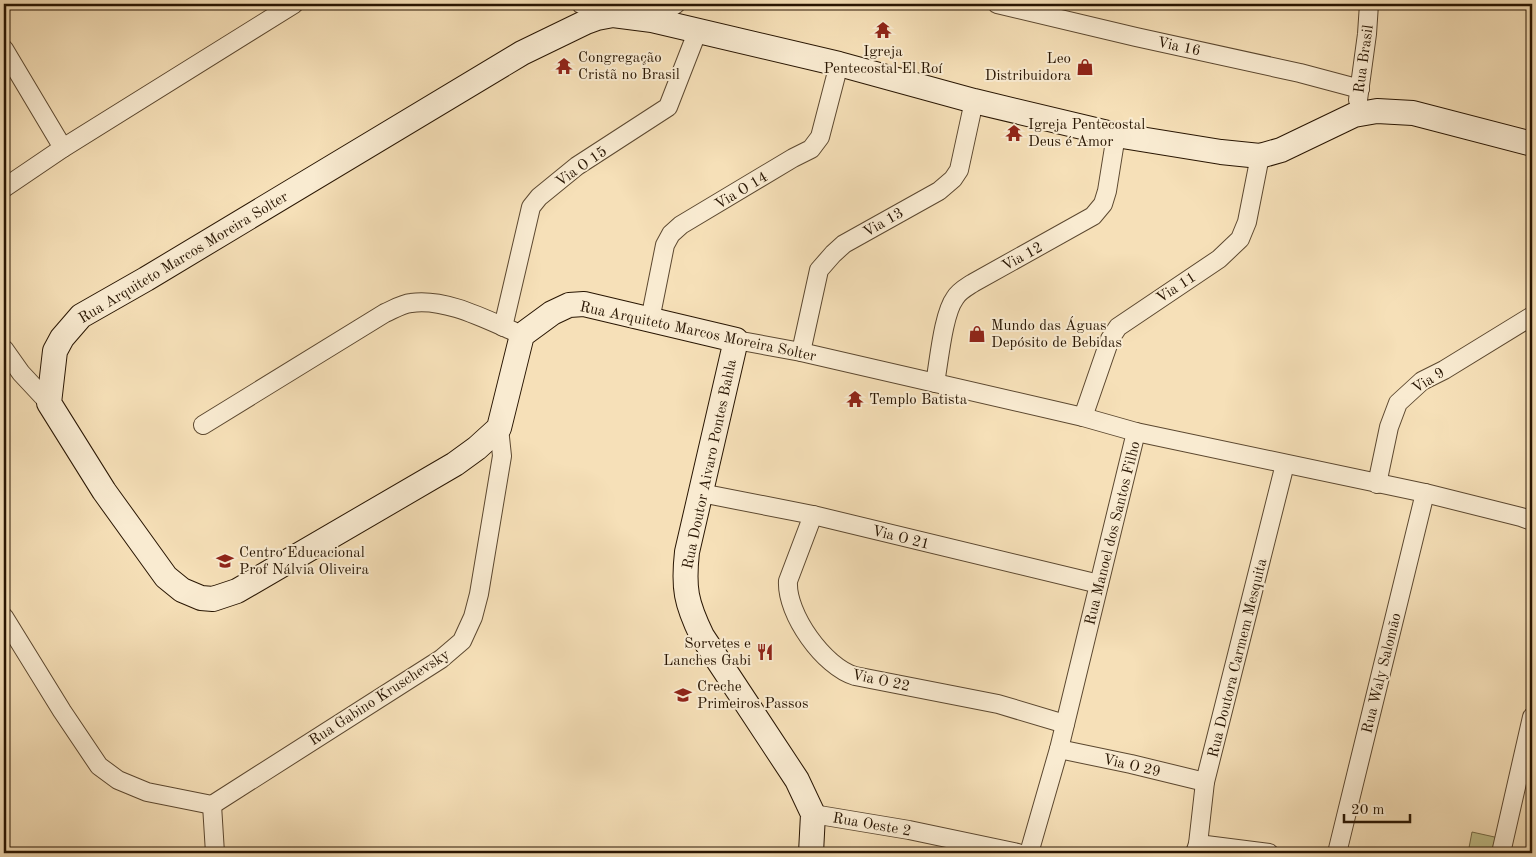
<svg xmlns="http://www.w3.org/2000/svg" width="1536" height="857" font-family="'Old Standard TT',serif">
<rect width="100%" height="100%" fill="#f6e0b8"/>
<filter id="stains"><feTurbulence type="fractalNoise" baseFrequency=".004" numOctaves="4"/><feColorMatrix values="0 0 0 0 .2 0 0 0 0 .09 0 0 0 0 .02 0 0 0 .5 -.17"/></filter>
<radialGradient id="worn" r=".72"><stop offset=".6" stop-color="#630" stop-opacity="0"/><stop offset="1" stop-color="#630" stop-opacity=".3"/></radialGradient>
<polygon fill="#c2c18b" stroke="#756b46" points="1472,832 1499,838 1496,853 1468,853"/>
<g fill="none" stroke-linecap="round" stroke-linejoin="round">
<g stroke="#5c4830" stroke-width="20">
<g id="street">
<polyline points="581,4 613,15"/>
<polyline points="997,4 1136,37 1300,73 1360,89"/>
<polyline points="652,20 676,4"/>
<polyline points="4,49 63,148"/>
<polyline points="1358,100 1367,34 1369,4"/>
<polyline points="4,188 63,148 294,4"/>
<polyline points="650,320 665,245 671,234 681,225 793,158 811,149 820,137 839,64"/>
<polyline points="503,327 531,207 539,197 577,166 668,107 698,30"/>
<polyline points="736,340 801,352 1083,417 1136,432 1425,493 1521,517 1532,521"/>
<polyline points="4,349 21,373 49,403"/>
<polyline points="801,352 819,270 833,254 844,244 939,191 953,179 959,170 974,101"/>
<path d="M935,383C939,362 943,314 955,298C959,291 967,287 973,283L1093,216L1103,204L1107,191L1116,135"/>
<polyline points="1083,417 1110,339 1118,327 1219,259 1240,239 1247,222 1260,156"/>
<path d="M203,425L385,313C394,309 402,304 411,303C444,298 483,318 513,331"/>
<polyline points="1377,484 1389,427 1398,403 1422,381 1444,370 1532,316"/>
<polyline points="701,493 813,515 1099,584"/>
<path d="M813,515L788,581C786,614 824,667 855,676L998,704L1065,724"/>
<polyline points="4,617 62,711 99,766 118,780 147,792 212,805 441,659 462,641 473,617 479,594 502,456 499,428"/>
<polyline points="1059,749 1131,764 1205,782"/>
<polyline points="212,805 215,853"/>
<polyline points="813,814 909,830 1018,853"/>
<polyline points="1198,844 1269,853"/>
<polyline points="1029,853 1059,749 1136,432"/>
<polyline points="1195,853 1198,844 1205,782 1285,464"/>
<polyline points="1337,853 1425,493"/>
<polyline points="1501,853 1532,717"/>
</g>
</g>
<g stroke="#281502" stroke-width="26">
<path id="secondary" d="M811,853L813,814L797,780L702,636C686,603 683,588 687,552L736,340L584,304L569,305L552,313L522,335L499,428L477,448L455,464L237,591L213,599L201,598L182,590L166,577L104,491L49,403L55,351L62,338L81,316L146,279L522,53L586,22L597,18L613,15L652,20L839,64L974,101L1116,135L1221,152L1260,156L1281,150L1354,115L1377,111L1413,113L1532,144"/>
</g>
<use href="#street" stroke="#f9ebd1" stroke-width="18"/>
<use href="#secondary" stroke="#f9ebd1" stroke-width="24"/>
</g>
<defs>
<g id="temple-bare" transform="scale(1.35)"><path d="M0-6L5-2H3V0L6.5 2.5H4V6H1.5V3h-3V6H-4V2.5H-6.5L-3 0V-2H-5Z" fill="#8f2418" stroke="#f9ebd1" stroke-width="2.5" paint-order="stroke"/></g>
<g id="shop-bare" transform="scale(1.35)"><path d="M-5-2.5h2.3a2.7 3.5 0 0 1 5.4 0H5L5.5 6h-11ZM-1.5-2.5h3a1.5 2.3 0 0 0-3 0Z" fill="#8f2418" stroke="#f9ebd1" stroke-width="2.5" paint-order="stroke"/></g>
<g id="school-bare" transform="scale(1.35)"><path d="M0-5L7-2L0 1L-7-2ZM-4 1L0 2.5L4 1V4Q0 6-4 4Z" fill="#8f2418" stroke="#f9ebd1" stroke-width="2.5" paint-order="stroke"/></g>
<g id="restaurant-bare" transform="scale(1.35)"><path d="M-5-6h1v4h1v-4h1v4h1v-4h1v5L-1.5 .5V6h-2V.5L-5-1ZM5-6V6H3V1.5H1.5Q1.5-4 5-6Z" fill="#8f2418" stroke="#f9ebd1" stroke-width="2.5" paint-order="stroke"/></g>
</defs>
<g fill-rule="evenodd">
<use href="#temple-bare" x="883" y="30"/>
<use href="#temple-bare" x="564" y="66"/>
<use href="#shop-bare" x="1085" y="67"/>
<use href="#temple-bare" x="1014" y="133"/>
<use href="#shop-bare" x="977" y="334"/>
<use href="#temple-bare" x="855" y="399"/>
<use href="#school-bare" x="225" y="561"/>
<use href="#restaurant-bare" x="765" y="652"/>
<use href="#school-bare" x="683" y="695"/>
</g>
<g text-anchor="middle" stroke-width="4" stroke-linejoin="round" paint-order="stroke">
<g font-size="15" fill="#281502" stroke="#f9ebd1">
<text transform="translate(1179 46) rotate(12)" y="5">Via 16</text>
<text transform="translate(1363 59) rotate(-82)" y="5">Rua Brasil</text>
<text transform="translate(581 166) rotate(-35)" y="5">Via O 15</text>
<text transform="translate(741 190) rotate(-31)" y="5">Via O 14</text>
<text transform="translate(883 222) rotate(-30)" y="5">Via 13</text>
<text transform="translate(1022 256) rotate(-29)" y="5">Via 12</text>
<text transform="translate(183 257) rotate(-31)" y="5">Rua Arquiteto Marcos Moreira Solter</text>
<text transform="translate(1176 287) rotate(-33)" y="5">Via 11</text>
<text transform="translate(698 331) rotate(12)" y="5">Rua Arquiteto Marcos Moreira Solter</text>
<text transform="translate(1428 380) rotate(-32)" y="5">Via 9</text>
<text transform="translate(709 464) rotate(-78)" y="5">Rua Doutor Aivaro Pontes Bahla</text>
<text transform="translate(1112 533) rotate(-76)" y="5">Rua Manoel dos Santos Filho</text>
<text transform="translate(901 537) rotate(14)" y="5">Via O 21</text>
<text transform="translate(1237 658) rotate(-76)" y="5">Rua Doutora Carmem Mesquita</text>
<text transform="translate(1381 673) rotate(-76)" y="5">Rua Waly Salomão</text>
<text transform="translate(881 680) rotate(12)" y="5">Via O 22</text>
<text transform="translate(379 697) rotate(-33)" y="5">Rua Gabino Kruschevsky</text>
<text transform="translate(1132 765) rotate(13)" y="5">Via O 29</text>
<text transform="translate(872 824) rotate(10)" y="5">Rua Oeste 2</text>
</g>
<g font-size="15" fill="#281502" stroke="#f9ebd1" text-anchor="start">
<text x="883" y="56" text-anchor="middle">Igreja<tspan x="883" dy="17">Pentecostal El Roí</tspan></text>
<text x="578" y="62">Congregação<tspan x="578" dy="17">Cristã no Brasil</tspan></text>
<text x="1071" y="63" text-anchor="end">Leo<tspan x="1071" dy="17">Distribuidora</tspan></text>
<text x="1028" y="129">Igreja Pentecostal<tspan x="1028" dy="17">Deus é Amor</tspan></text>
<text x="991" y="330">Mundo das Águas<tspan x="991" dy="17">Depósito de Bebidas</tspan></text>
<text x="869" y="404">Templo Batista</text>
<text x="239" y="557">Centro Educacional<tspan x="239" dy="17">Prof Nálvia Oliveira</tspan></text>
<text x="751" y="648" text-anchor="end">Sorvetes e<tspan x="751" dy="17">Lanches Gabi</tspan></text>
<text x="697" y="691">Creche<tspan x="697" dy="17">Primeiros Passos</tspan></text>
</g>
</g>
<rect width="1536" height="857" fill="none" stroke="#f6e0b8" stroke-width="20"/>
<rect x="5" y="5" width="1526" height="847" fill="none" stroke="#281502" stroke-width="2.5"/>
<rect x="10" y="10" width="1516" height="837" fill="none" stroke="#281502"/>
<path d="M1344 814v8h66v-8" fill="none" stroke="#281502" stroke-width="2.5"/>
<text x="1351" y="814" font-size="15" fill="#281502" stroke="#f9ebd1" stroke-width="4" paint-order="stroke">20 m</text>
<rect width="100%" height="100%" filter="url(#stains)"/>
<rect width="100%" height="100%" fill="url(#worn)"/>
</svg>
